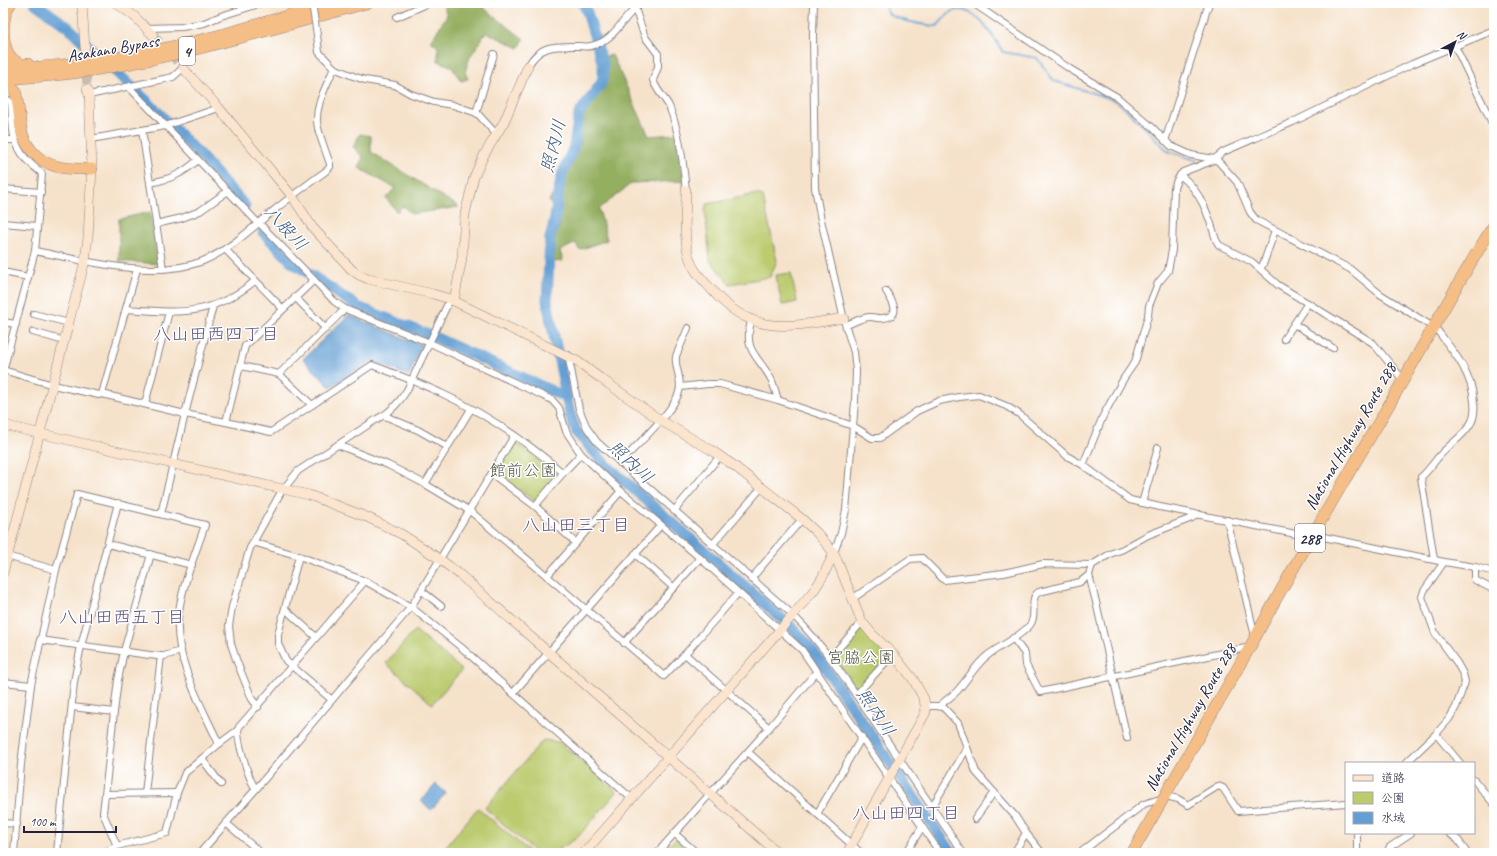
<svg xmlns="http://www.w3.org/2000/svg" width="1497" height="856" font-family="Caveat,'Klee One',sans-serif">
<rect width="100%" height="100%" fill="#fff"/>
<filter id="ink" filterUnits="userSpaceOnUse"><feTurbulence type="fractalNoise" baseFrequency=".025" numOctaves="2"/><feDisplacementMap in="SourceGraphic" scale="8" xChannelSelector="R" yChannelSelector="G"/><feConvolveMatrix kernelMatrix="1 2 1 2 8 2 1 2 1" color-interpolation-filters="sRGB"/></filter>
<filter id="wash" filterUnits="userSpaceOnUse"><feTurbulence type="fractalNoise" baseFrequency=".012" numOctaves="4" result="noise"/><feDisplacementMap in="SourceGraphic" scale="16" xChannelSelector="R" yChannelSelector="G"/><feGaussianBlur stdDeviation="0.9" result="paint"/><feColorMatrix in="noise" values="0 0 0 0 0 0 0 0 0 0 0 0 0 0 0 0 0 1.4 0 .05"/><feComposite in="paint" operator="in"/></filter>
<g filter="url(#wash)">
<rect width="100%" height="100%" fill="#f6e2ca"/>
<g fill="#bbcb6e" stroke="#6e7654">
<polygon points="757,194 763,197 777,261 770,277 730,284 710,261 705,210 707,204"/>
<polygon points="791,273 797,302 782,305 776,275"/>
<polygon points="514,444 518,444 555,473 556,477 536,500 533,500 498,474 496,471"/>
<polygon points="861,628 862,628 888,654 887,657 859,689 856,689 836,660 836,657"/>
<polygon points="415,630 462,670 432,704 386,663"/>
<polygon points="543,740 559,742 617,792 577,838 555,852 538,853 535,852 485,808"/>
<polygon points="478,808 531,853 440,853"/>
<polygon points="675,839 692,853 663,853"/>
</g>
<g fill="#94af61" stroke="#5b684e">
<polygon points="446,3 477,3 524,39 519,48 486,32 470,57 465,72 468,79 461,81 451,66 438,61 438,47 431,41 447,15 443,5"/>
<polygon points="612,55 649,136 675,134 684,181 632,183 599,209 607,240 579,250 576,243 560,251 563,261 553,262 552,239 560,225 549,200 563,181 576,148 580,145 582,114 600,80 600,58"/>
<polygon points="360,134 371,136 371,152 459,207 412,214 403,206 397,212 386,198 395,188 359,168 363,157 353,147"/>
<polygon points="150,212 158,264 119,261 119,219"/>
</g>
<g fill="#639fd3" stroke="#426087">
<polygon points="348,315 422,345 409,376 372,361 330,387 303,359"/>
<polygon points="436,784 446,793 431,810 421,801"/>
</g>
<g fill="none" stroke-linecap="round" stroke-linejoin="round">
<path stroke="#639fd3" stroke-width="2" d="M886,3L885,5C886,9 887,12 889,14C896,20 928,26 937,26C941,22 948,13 953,11C974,3 994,37 1003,52L1037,58L1054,81L1112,99L1123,106L1168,151L1196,160"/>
<g stroke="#639fd3" stroke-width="11">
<polyline points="35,3 68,27 149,103 197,152 245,206"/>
<polyline points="583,3 587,12 603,65 603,78 600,85 579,114 574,146 562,175 558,194 555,218 550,238 547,301 570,415 576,431 605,464 796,631 808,645 826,669 952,853"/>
<polyline points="263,232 292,262 358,307 432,336 567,398"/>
</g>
</g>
</g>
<g filter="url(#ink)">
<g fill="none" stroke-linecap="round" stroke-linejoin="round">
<g stroke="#ccbcad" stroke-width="9" stroke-dasharray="9 4.5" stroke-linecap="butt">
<polyline points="153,35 183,68"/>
<polyline points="85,48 87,89"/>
</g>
<g stroke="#8c8282" stroke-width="8">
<g id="street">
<path d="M633,3L645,37L658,54V67L653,80C656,90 664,97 669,106C680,133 683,162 686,190"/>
<polyline points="814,3 813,34 815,188 821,220 845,324 854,352 856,371 855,402 846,510 841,533 834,553"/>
<polyline points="973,3 1070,69 1117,97 1152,127 1171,146 1191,155 1214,159 1218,161 1237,182 1250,212 1256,220 1350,269 1380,294 1433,327"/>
<polyline points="397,17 429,3"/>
<polyline points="147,28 182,27 204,23 221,16 262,3"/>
<polyline points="317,35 319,52 334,68 353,76 365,80 395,85 411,94 434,102 453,105 477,113 497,135"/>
<polyline points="1455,46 1494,127"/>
<path d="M528,66C540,44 556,46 578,46C582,46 587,47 591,46C616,41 622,16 642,3"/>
<polyline points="129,87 258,223"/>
<polyline points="89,95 173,77 183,68"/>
<path d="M3,99L8,100L11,102C13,125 10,140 26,159C31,165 38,169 42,174L35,251"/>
<polyline points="476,113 494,54"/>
<polyline points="142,130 163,269"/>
<polyline points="91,139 165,126 219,108"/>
<polyline points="3,140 14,140"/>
<polyline points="1165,141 1209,3"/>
<path d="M1180,175C1201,191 1209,216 1216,240L1219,245L1252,262L1278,285L1373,343L1404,381"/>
<path d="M150,183C171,179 182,174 198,160"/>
<polyline points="3,189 41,192"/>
<polyline points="3,223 37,226"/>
<polyline points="156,224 182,218 200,211 228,191"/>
<polyline points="262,226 314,280 335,302 345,309 430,343 552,400 559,408 566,431 581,454"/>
<polyline points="225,249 283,309"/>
<polyline points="1261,268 1264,262 1275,230"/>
<polyline points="137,269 102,394 185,414 226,422 245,346 314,280"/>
<polyline points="3,272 28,277"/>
<polyline points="295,297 326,329"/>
<path d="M126,309C181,313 210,317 255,281"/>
<polyline points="34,314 69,323"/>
<path d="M751,321C743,352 758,355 771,379C774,385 776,393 778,400L853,426L872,438H880L917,411L939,401L959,397L979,395L1006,406L1019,414L1067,456L1083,465L1130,500L1160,507L1311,537L1319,536L1444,562L1475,567L1494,572"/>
<polyline points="3,322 16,324"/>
<polyline points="1294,324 1333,348"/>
<path d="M846,325C853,323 862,317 870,317C875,317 879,319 883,318C903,316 892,301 886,291"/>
<polyline points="33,332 64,341"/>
<polyline points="1284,339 1308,303"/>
<path d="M568,355L579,409L587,428L597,442L793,615C827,649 853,690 879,729C907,771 935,812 963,853"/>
<path d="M241,366L279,374L312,405L372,365C396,374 420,383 443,394C486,414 527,442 563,473L581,454L621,491L700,558L802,650L940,853"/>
<polyline points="3,370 53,385 99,395 102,394"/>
<path d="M3,371L35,251C85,261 154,280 203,261C227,251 248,232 268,215C287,200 306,185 326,171L330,167V164C326,152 321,140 318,128C313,108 327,85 334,68"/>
<polyline points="279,374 345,309"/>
<polyline points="680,387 708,384 720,384 778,400"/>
<polyline points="145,404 169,312"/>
<polyline points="385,416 418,430 448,447"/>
<polyline points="226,422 271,432 312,405"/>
<polyline points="338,445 388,465 425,484 470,511 547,576 664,676 685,654 769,728"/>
<path d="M620,463C635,447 674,411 679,392C683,379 674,368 676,356L688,328"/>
<polyline points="1083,465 1103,416 1124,378 1135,362 1148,316 1149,306 1158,283 1168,271 1172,250 1174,188 1177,180 1183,172 1212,161 1223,152 1293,122 1412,64 1494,30"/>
<polyline points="492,474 535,506 576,543"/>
<polyline points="425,484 471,409"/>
<polyline points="1142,503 1158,448"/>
<polyline points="535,506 563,473"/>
<polyline points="674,511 720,456"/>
<polyline points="161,514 185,414 213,306"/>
<polyline points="1227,520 1255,636"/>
<polyline points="253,542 299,556 365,581 411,607 462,648 632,799"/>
<polyline points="108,544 192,565"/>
<polyline points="712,545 762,487"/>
<polyline points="635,554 674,588"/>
<polyline points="3,555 56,570"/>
<polyline points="299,556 278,634 278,644 286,661 332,700"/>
<path d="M1434,559L1421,477C1429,471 1436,458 1445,450C1453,442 1463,436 1469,426C1474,420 1475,410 1474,402C1472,373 1454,352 1437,330"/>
<polyline points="1475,567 1475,580 1494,590"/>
<polyline points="1089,575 1096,602 1127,738"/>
<polyline points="547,576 621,491"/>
<polyline points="751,579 802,519"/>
<polyline points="422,591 441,606"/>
<polyline points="852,599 910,559 922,558 944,580 1004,573 1043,564 1092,565 1110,554 1123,549 1148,535 1192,518 1198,514"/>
<polyline points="285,609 316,637"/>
<polyline points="1013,638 1025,654 1026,665 1040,692 1250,647"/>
<polyline points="40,640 157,656 164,656 181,651"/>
<polyline points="624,643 700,558"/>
<polyline points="685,654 738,593"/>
<polyline points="830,658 862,622"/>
<polyline points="3,682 31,685"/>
<polyline points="513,693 661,525"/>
<polyline points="856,695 893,654"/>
<polyline points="926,706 937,706 943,707 958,723 976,772 1015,816 1026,833 1042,853"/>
<path d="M940,706C945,700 953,696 958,690C968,679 976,664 988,655C1000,646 1021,636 1030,625C1038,615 1028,598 1039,592L1080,582L1089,575L1092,565"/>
<polyline points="72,707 114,712"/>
<path d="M258,707L252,699L237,662L231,644L229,626L232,607L250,548L281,492L298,471L377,419C390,413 399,403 407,390L450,299"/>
<polyline points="1436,734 1460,763"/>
<polyline points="748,752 861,853"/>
<polyline points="202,759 221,784"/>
<polyline points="1406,763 1436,734 1449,719 1456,707 1465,682 1463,674 1457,663 1435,633 1422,597 1424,591 1444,562"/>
<polyline points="1474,780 1494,804"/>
<path d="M256,789C249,781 235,736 239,727L365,581"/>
<polyline points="145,793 161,656"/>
<polyline points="105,794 177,793"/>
<polyline points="1170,797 1178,799 1188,805 1218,786 1223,788 1238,811 1346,803"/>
<polyline points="932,807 967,748"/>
<polyline points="817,814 862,737"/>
<polyline points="975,819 994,792"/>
<polyline points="3,823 17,824"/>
<polyline points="226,823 261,853"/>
<polyline points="674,833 697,853"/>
<polyline points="1357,833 1357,853"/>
<polyline points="1449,833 1458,840 1467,853"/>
<polyline points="117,846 167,833 177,793 185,773 219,744 238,730"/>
<path d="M14,853L21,764L31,685L56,570L77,494L205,525C195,555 181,587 178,619C175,661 202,707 219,744"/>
<polyline points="57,853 74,682 81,646 118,503"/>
<polyline points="103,853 117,846 103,813 114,712 118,680 124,651 151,554"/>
<polyline points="200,853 256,789 411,607 514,436"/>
<polyline points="657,853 769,728 817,671"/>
<polyline points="906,853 922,827"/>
<polyline points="1014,853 1026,833"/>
<polyline points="1080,853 1144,804 1163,798"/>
<polyline points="1386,853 1390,847 1411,833"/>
</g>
</g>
<g stroke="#8c8282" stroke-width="10">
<g id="secondary">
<polyline points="82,3 85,48"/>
<polyline points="116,3 134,16 153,35"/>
<polyline points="183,68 219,108 292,196 313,228 351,269 359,275 368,279 433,294 450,299 577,361 600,378 660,420 711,450 733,465 802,519 817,533 834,553 862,622 872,634 893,654 913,679 924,699 926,712 847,853"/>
<path d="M686,190C686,212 683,236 689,257C693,271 702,279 711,289C752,337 789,327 844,318"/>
<polyline points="454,301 462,258 465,214 474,177 484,155 504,122 528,66"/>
<polyline points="3,425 309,495 369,518 403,535 441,560 459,574 778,853"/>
<polyline points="3,573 85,261 88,237 92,169 89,95 87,89"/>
<polyline points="584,853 793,615 815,589 823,576 834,553"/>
</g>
</g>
<g stroke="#8c8282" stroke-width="12">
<g id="highway">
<path d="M11,3C0,16 0,56 19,63C21,64 25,64 28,64"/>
<path d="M3,69C76,67 153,53 224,34C260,24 296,13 332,3"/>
<path d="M3,79C35,77 68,75 99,69C190,54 278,27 367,3"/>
<path d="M3,83L11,85L15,90C19,104 19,119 22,133C24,140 28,146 32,151C48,170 69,169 92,169"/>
<path d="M1132,853L1255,638C1297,558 1345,481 1390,403C1425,343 1457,283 1494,225"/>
</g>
</g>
<use href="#street" stroke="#fff" stroke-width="6"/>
<use href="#secondary" stroke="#fbe5cf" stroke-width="9"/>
<use href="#highway" stroke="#f6be87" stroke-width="11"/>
<g stroke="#8c8282" stroke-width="8" stroke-linecap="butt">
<polyline id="street-bridge" points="312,3 317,35"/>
</g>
<use href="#street-bridge" stroke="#fff" stroke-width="6"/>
</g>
</g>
<g text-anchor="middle" stroke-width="3" stroke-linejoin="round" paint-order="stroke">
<g fill="#fff" stroke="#646476" stroke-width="1">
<rect x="179" y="37" width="16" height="28" rx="3"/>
<rect x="1295" y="524" width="30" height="28" rx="3"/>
</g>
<g font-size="16" font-weight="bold" fill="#22223b">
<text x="187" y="57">4</text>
<text x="1310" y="544">288</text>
</g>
<g font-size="17" fill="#22223b" stroke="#fff">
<text transform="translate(113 48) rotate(-10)" y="6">Asakano Bypass</text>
<text transform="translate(1350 436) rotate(-60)" y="6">National Highway Route 288</text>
<text transform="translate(1190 717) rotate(-60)" y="6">National Highway Route 288</text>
</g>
<g font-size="17" fill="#585d4d" stroke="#fff">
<text x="523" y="476">館前公園</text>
<text x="861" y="663">宮脇公園</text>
</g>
<g font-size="18" font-style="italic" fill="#3f5a7f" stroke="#fff">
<text transform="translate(553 146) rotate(-75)" y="6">照内川</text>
<text transform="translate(286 228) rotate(47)" y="6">八股川</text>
<text transform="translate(631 462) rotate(43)" y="6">照内川</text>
<text transform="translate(876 712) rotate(56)" y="6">照内川</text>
</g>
<g font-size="18" fill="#5d547b" stroke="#fff">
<text x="216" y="340">八山田西四丁目</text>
<text x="576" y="531">八山田三丁目</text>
<text x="122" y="623">八山田西五丁目</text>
<text x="906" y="819">八山田四丁目</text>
</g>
</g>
<rect width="1497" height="856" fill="none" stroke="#fff" stroke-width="16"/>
<rect x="1345" y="762" width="130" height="72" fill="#ffffff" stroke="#a7a7b1"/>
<rect x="1353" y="775" width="20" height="6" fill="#fbe5cf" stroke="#a7a7b1"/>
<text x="1381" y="782" font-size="12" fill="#22223b">道路</text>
<rect x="1353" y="792" width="20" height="12" fill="#bbcb6e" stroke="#a7a7b1"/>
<text x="1381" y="802" font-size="12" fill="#22223b">公園</text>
<rect x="1353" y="812" width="20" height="12" fill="#639fd3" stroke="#a7a7b1"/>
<text x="1381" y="822" font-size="12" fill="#22223b">水域</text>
<g transform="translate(1455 42) rotate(41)" stroke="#ffffff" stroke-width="3" paint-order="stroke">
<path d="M0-3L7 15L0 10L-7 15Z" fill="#22223b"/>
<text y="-6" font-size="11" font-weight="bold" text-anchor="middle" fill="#22223b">N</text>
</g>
<path d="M24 826v6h92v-6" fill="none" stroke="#22223b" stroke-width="2"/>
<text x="30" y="826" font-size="12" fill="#22223b" stroke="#ffffff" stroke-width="3" paint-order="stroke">100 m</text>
</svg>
